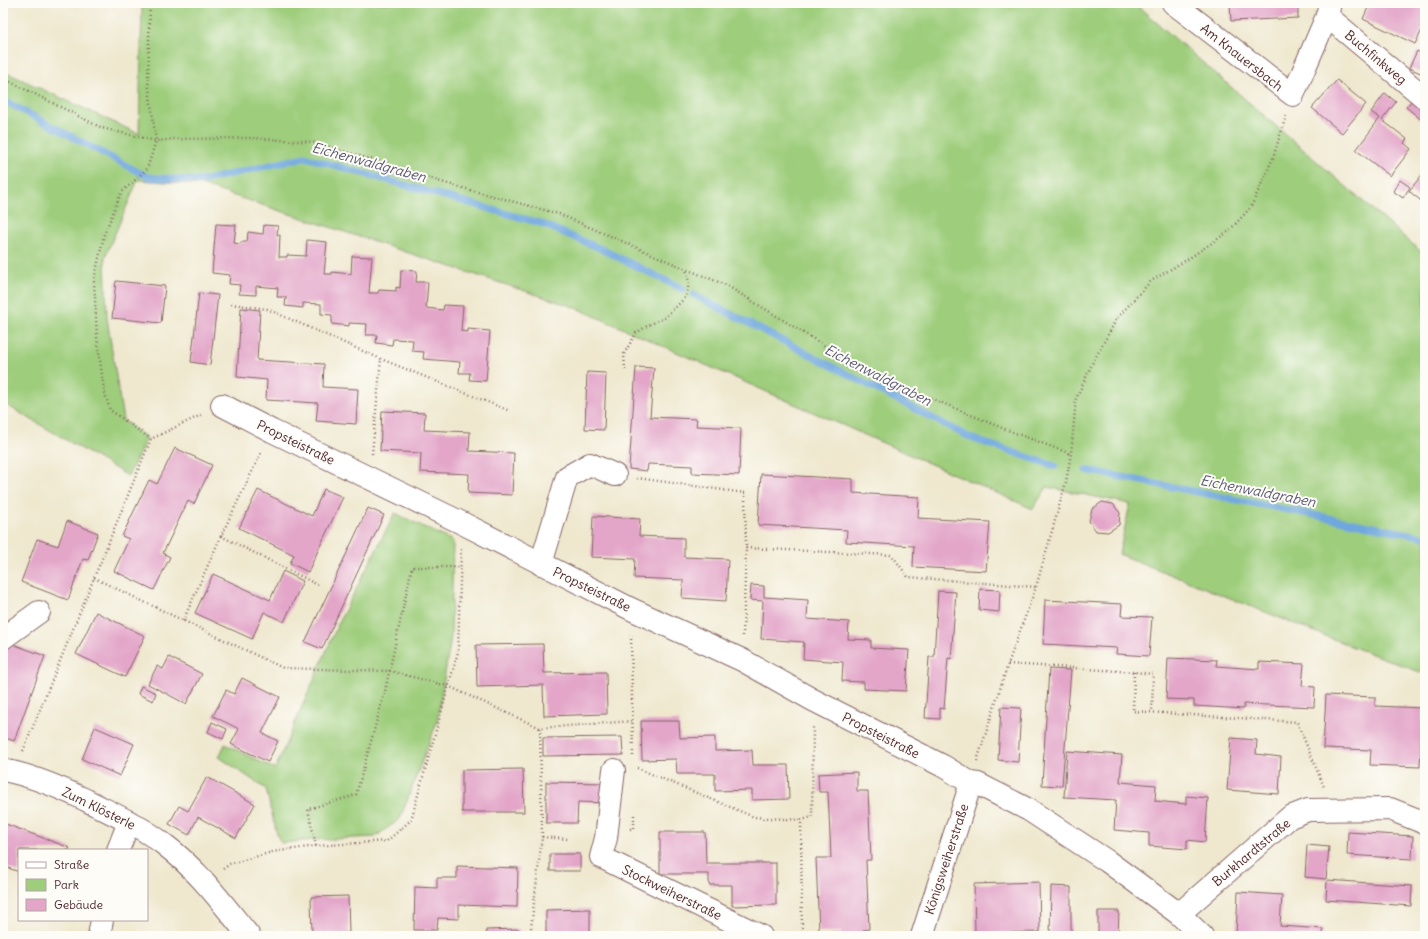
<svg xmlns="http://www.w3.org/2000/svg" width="1428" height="939" font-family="Delius,sans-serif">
<rect width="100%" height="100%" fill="#fdfcf7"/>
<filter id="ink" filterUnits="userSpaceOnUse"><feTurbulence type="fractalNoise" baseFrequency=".025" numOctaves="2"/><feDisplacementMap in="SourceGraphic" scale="8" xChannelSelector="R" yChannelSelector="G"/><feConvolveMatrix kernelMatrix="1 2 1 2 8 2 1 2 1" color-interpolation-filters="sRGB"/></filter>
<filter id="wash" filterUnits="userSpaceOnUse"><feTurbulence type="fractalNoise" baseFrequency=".012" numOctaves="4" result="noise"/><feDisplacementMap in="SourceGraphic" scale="16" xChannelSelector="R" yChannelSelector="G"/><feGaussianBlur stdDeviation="0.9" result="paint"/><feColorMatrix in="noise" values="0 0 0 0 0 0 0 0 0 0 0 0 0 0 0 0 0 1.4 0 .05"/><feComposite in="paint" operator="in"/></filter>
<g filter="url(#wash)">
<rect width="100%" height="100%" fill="#efe8cf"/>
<g fill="#9ecd7c" stroke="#747654">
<polygon points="142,3 1134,3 1425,255 1425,674 1343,643 1119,554 1130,504 1047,487 1033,509 574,307 201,185 138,180 105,257 107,318 123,420 147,438 128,476 3,403 3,71 139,134"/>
<polygon points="395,513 453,541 451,637 437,722 400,819 375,837 312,840 281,843 277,835 266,789 219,757 225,744 275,769 338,624"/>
</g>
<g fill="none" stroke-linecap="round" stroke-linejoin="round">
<g stroke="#6fa7de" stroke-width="7">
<polyline points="3,100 148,177 201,181 305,157 540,223 597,247 683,289"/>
<polyline points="694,295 973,439 1055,466"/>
<polyline points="1086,470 1425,537"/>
</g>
</g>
<g id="blocks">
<g fill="#e3a6c9">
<polygon points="1230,3 1298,3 1298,18 1231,21"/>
<polygon points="1370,3 1425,3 1425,24 1415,44 1363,19"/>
<polygon points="1417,51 1425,55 1425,75 1409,68"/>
<polygon points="1337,80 1366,104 1342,133 1312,108"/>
<polygon points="1385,93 1396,102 1382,120 1407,139 1404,143 1411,149 1390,176 1356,150 1380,118 1371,112"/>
<polygon points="1414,98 1425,106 1425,119 1423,121 1406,107"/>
<polygon points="1425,171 1425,204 1409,191"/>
<polygon points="1400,180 1410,187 1403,198 1393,191"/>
<polygon points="216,224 236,225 234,243 240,244 241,242 247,242 248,232 263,234 264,225 278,226 277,235 280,235 279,257 287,257 287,255 306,256 307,240 327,242 324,274 332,274 332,272 351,274 352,256 372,257 369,293 378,293 379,290 396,291 396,287 400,288 401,270 417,271 416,282 428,282 426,308 443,310 444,305 463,306 461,331 468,332 468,329 490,331 486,381 469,380 470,373 459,373 460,362 423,359 424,352 412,351 413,340 393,339 392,345 376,343 377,335 366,335 367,324 349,323 349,326 332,324 332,315 321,314 321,304 303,303 303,308 285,306 286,297 277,297 278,288 256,286 256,295 239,294 240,285 229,284 230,275 212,273"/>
<polygon points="116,281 165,286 161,323 112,318"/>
<polygon points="199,293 218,295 210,365 191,362"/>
<polygon points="241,308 260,310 257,360 324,364 323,387 358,389 356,424 316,421 318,403 266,400 267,380 237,377"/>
<polygon points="636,367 654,368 650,417 697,419 696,426 741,428 739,475 692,473 692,466 648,464 647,471 629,469"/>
<polygon points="587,372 606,373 604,430 585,429"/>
<polygon points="382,411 425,413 424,430 470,432 469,451 514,453 512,495 468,493 469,474 420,472 421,453 380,451"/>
<polygon points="175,448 212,465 194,504 188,501 163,553 170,557 154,590 114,571 129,539 122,536 149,480 157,484"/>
<polygon points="761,474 853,479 853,493 919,497 918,518 990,522 986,571 913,567 914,546 846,542 847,530 758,525"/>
<polygon points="324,489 343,497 308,572 290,563 294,555 239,528 258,490 312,516"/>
<polygon points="1102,502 1113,504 1120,513 1119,525 1108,532 1096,531 1089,521 1092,509"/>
<polygon points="368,508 384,515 322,649 305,642"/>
<polygon points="593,516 640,519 639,536 684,538 684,557 728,559 726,601 682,598 683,580 634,578 635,559 591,557"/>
<polygon points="67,521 98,533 88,560 83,559 68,600 21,582 37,539 58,546"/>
<polygon points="283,571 303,581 284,622 264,612 252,639 195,613 213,574 270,600"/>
<polygon points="751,585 764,586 764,597 808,600 807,619 849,622 848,639 871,640 871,648 909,650 906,691 864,689 864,682 842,681 843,662 803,659 804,642 761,639 763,601 750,600"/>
<polygon points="980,589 1000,590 999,612 979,610"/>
<polygon points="938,591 956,592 951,659 948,658 944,709 940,708 940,719 925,718 929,657 934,657"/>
<polygon points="1045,600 1122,604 1121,616 1152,617 1149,656 1116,654 1117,648 1043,644"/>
<polygon points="96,612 145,636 125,677 76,654"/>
<polygon points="7,642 45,656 14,741 3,737 3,652"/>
<polygon points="543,644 544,673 606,672 607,714 544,716 543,685 477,687 476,645"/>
<polygon points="169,657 202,674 186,704 148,684 157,666 163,669"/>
<polygon points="1168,658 1217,660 1216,666 1259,669 1259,662 1304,664 1302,686 1315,687 1314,707 1244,704 1244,709 1194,706 1194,700 1166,699"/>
<polygon points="1049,669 1071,670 1062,786 1042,785"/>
<polygon points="242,678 280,697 262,733 278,741 268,762 231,744 239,729 213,716 226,690 234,694"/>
<polygon points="141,686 156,693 153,701 138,694"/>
<polygon points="1326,695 1375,697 1375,706 1423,708 1420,767 1370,765 1371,750 1323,748"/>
<polygon points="1001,707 1021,708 1018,762 998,760"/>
<polygon points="641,721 679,721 680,738 715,737 715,751 752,750 753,765 788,765 789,799 752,800 752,790 715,791 715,774 677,774 676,759 642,760"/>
<polygon points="212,722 227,729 223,739 208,732"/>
<polygon points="95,727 134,744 120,776 82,759"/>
<polygon points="622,737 623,755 543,756 543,738"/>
<polygon points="1231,738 1257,740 1256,754 1281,757 1279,794 1227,790"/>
<polygon points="1067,751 1122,755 1120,782 1156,785 1155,801 1186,804 1186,796 1208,798 1205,842 1187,840 1187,849 1149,846 1149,833 1114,830 1116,800 1064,797"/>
<polygon points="523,769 524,812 462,812 462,770"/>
<polygon points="857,772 857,791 868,791 871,860 866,860 869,929 863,930 864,936 841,936 841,932 819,932 816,858 831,858 828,792 819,792 818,774"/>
<polygon points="207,777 255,804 236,838 198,817 189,835 169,824 179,806 188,811"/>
<polygon points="546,782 606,783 606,803 578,802 577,823 546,823"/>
<polygon points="3,823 70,848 69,850 19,850 19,872 3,866"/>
<polygon points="660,832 705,832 706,863 776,863 776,905 732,906 732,885 709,885 709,874 660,874"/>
<polygon points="1348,832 1413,836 1412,859 1347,855"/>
<polygon points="1307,845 1329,847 1326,879 1305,877"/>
<rect x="550" y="854" width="30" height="17"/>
<polygon points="457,866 518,868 517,907 459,905 459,919 438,918 437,930 414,930 415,887 437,888 437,878 457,878"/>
<polygon points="1327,880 1412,886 1411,906 1326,900"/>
<polygon points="1039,882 1040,932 975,933 974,884"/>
<polygon points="1051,886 1071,887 1071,936 1050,936"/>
<polygon points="1238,892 1282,895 1280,926 1323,929 1323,936 1236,936"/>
<polygon points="348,896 349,933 312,934 311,897"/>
<polygon points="590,909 590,936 546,936 546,910"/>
<polygon points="1098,911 1119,911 1118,936 1098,936"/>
<polygon points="519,929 519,936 487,936 486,930"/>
</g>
</g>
</g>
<g filter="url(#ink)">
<use href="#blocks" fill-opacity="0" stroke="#846564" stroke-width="1"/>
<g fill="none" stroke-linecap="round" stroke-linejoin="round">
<g stroke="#846564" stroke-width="24">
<g id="minor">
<polyline points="1173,3 1293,95 1327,16 1330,3"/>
<polyline points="1327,16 1425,98"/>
<polyline points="222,405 272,431 462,523 631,609 742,660 813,700 943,766 971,783 978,784 1029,810 1107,861 1179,914 1202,936"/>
<polyline points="541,564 567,477 590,464 615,475"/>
<polyline points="3,638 39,612"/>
<path d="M3,770C30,775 61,788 86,800C113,814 141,826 165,845C198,870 223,904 249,936"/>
<polyline points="614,770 606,838 601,857 761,936"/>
<polyline points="118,850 129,822"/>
<polyline points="1179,914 1290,817 1308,810 1390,809 1425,823"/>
<polyline points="99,936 102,920"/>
<polyline points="922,936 971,783"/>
</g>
</g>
<g stroke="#846564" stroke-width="2.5" stroke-dasharray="1 3" stroke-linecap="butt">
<polyline points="150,3 148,81 156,141 147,169 121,193 104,235 94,280 97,337 104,390 110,410 151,439"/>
<polyline points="3,78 102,128 156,141 175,139 249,138 313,142 407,170 441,182 559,214 686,269 726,285 843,357 902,386 1002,428 1071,454"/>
<polyline points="231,304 267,309 381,359 510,411"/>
<polyline points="625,370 624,354 636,333 647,326 664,318 686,297 689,283 686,269"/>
<polyline points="372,454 381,359"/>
<polyline points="637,478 745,493 746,548 892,555 908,577 1036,587"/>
<polyline points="221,536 318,585"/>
<polyline points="94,578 283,668 390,671 448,686 540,728 632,721"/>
<polyline points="183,621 221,536 262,451"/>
<polyline points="631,635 633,756"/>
<polyline points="743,636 746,548"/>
<polyline points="1008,664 1134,672 1153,674 1152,712"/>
<polyline points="1134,672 1133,711 1297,722 1324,787"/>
<polyline points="540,728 542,837"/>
<polyline points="23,751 151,439 201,415"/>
<polyline points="977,761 1008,664 1036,587 1066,482 1071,454 1076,399 1092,364 1117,318 1151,281 1188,259 1228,232 1251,207 1273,158 1286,116"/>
<polyline points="637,768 754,817 801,820"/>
<polyline points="630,829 634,828 634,815"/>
<polyline points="316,846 308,809 356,795 385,691 412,567 460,567"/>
<polyline points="223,869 230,864 272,852 316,846 387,841 411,820 458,652 461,549"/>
<polyline points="530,936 542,837 568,839"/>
<polyline points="802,936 801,820 812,817 813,726"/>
</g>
<use href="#minor" stroke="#fff" stroke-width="22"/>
</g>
</g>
<g text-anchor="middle" stroke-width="4" stroke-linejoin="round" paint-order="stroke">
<g font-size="13" fill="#4a1f2b" stroke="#fdfcf7">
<text transform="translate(1242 57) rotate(38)" y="5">Am Knauersbach</text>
<text transform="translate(1376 57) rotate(40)" y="5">Buchfinkweg</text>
<text transform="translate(296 442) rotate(26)" y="5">Propsteistraße</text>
<text transform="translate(592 589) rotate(26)" y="5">Propsteistraße</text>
<text transform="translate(881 735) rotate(27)" y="5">Propsteistraße</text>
<text transform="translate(99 808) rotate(26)" y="5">Zum Klösterle</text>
<text transform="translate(1251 852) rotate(-40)" y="5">Burkhardtstraße</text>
<text transform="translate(946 859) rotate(-72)" y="5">Königsweiherstraße</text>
<text transform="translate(672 892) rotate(26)" y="5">Stockweiherstraße</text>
</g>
<g font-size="14" font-style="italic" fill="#595573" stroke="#fdfcf7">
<text transform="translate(369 162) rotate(15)" y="5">Eichenwaldgraben</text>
<text transform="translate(878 375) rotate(27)" y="5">Eichenwaldgraben</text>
<text transform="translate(1258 491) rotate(11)" y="5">Eichenwaldgraben</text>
</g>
</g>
<rect width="1428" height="939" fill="none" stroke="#fdfcf7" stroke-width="16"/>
<rect x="18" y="849" width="130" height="72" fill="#fdfcf7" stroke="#b5a4a5"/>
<rect x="26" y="862" width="20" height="6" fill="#ffffff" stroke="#b5a4a5"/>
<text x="54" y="869" font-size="12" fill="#4a1f2b">Straße</text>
<rect x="26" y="879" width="20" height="12" fill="#9ecd7c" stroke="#b5a4a5"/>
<text x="54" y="889" font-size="12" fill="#4a1f2b">Park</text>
<rect x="26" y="899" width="20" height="12" fill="#e3a6c9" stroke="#b5a4a5"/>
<text x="54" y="909" font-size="12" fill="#4a1f2b">Gebäude</text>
</svg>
